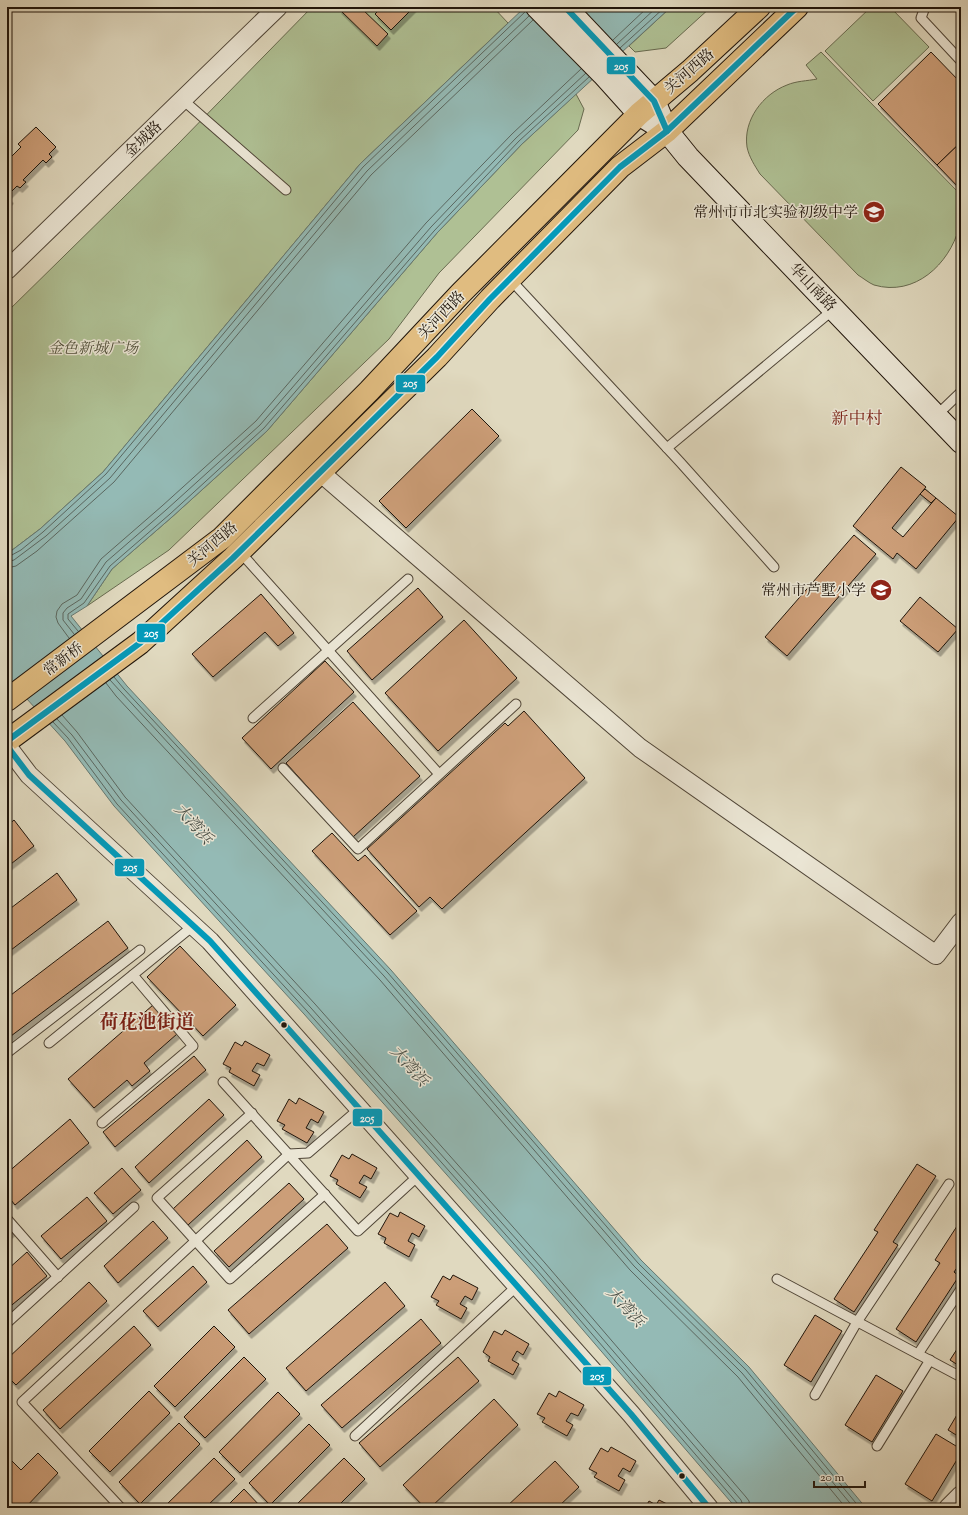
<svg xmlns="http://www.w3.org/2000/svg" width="968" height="1515" font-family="'Sorts Mill Goudy','Noto Serif SC',serif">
<defs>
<filter id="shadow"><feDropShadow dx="2.5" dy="4.5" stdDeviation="0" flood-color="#0004"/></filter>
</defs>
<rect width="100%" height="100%" fill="#e0d9bf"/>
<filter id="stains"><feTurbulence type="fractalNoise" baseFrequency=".005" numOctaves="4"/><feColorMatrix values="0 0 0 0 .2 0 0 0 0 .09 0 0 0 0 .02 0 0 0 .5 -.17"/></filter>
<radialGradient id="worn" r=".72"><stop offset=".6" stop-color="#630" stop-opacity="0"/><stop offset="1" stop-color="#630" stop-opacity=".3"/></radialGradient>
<g fill="#afc094" stroke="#676a4f">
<polygon points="312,7 493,7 508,23 360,164 103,472 40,529 7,554 7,312 178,144"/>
<polygon points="671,7 711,7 666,48 635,52 629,46"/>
<polygon points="871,7 890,7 929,47 873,101 825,51"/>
<path d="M821,52L961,195V229L959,228C949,264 915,297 874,285C869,283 863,278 858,275L760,174C755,166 749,157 747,147C743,120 763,94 787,85C796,81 807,81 817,79L806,65Z"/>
<polygon points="576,94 584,109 578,130 439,273 389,339 169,550 87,606 112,569 172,517 267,431 437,233 522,144"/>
</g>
<polygon fill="#94bab5" stroke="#657871" points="525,7 671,7 522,144 437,233 267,431 172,517 112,569 87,606 71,616 127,686 391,970 641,1260 749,1367 866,1508 736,1508 534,1273 304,1014 114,806 65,741 7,677 7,554 40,529 103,472 360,164"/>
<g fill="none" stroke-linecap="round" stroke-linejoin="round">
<g stroke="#5a6760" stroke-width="1">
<polyline points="613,40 648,7"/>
<polyline points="617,44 657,7"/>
<polyline points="620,48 665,7"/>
<polyline points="7,557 10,556 21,550 43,532 106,474 363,167 526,11"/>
<polyline points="7,562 14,560 46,536 110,478 367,171 529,16"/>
<polyline points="7,568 16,566 37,551 114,482 371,175 533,20"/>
<polyline points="78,631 68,619 68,614 84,603 110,566 170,514 264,428 434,231 519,141 589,77"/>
<polyline points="74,634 63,620 63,613 67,608 81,599 106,562 166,510 260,425 431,227 516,138 586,73"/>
<polyline points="69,638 58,623 56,617 57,611 62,604 77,595 101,559 162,506 256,421 426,223 512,134 581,69"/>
<polyline points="114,677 124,689 388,973 638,1263 746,1370 860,1508"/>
<polyline points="110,680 121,692 384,976 634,1266 742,1373 854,1508"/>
<polyline points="106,683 116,696 380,980 630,1270 738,1377 846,1508"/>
<polyline points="62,715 77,732 125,797 315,1004 545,1263 746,1497 749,1501 750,1508"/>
<polyline points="57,719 72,735 121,800 311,1008 541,1267 741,1500 744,1508"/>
<polyline points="53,722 68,738 117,804 307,1011 537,1270 738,1504 739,1508"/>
</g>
</g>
<g fill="#cc9e78" stroke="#1f140a" filter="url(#shadow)">
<polygon points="341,7 360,7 388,34 377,46 339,9"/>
<polygon points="382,7 414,7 391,30 375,14"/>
<polygon points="931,52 961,83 961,142 937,165 878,104"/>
<polygon points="36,127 56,147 49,154 52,157 46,163 43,160 23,180 26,182 20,188 17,186 7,196 11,199 7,203 7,155 10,158 21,147 18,144"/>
<polygon points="961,142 961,190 937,165"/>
<polygon points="472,409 499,436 406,528 379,501"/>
<polygon points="901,467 926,487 892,528 903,537 936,498 959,517 916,569 897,553 893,559 853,526"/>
<polygon points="925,489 936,498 931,503 920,494"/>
<polygon points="854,535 876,554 787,656 765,637"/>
<polygon points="418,588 443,617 372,680 347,651"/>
<polygon points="261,594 294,633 278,646 265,632 213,677 192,654"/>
<polygon points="920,597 958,629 938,652 900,621"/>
<polygon points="464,620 517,678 438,751 385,693"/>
<polygon points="325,661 354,692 271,769 242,738"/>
<polygon points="353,702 420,776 353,837 286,763"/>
<polygon points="524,711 585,778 442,909 430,897 419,907 367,849 505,723 508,726"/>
<polygon points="14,820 34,846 7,867 7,826"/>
<polygon points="332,833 358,861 365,855 417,911 390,935 312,851"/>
<polygon points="57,873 77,900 7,953 7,911"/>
<polygon points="108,921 128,948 7,1039 7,998"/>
<polygon points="180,946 236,1005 203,1036 147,977"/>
<polygon points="153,1005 177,1034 144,1063 150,1071 132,1086 127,1080 94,1108 68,1079"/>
<polygon points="245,1041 270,1055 264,1066 257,1063 252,1071 260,1075 254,1086 229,1072 231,1068 223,1064 235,1042 242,1046"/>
<polygon points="194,1056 206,1070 115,1147 103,1132"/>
<polygon points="299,1098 324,1112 318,1123 311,1119 306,1128 314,1132 307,1143 282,1129 285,1125 277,1121 289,1099 296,1104"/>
<polygon points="209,1099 224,1115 149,1183 135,1167"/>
<polygon points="70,1119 89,1143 15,1205 7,1195 7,1173"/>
<polygon points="247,1140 262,1157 188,1225 173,1209"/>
<polygon points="352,1154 377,1168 371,1179 364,1175 359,1183 367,1187 360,1198 336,1184 338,1180 330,1176 342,1155 349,1159"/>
<polygon points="917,1164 936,1176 893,1242 898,1245 854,1312 834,1299 878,1232 874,1230"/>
<polygon points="122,1168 141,1190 113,1214 94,1193"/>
<polygon points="289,1183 304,1199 229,1267 214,1251"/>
<polygon points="87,1197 107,1221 61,1259 41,1236"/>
<polygon points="400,1212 425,1226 419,1237 412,1233 408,1241 415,1245 409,1257 384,1243 386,1238 378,1234 390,1213 398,1217"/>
<polygon points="961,1220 961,1262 954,1272 959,1276 916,1342 896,1329 940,1263 935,1260"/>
<polygon points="153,1221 168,1238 118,1283 104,1266"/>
<polygon points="7,1224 13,1231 7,1236"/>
<polygon points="327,1224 348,1248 249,1334 228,1310"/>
<polygon points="27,1252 47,1276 7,1309 7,1270"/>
<polygon points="193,1266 207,1282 158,1327 143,1311"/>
<polygon points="453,1275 478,1288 472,1300 465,1296 460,1304 467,1308 461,1319 436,1305 439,1301 431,1297 443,1276 450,1280"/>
<polygon points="89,1282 107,1301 16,1385 7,1376 7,1359"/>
<polygon points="385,1282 405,1306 306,1391 286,1368"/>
<polygon points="815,1315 842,1331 811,1382 784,1365"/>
<polygon points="421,1319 441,1343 342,1428 321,1405"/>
<polygon points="134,1326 151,1345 60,1429 43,1410"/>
<polygon points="214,1326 235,1347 175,1407 154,1386"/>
<polygon points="505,1330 529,1344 523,1355 517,1351 512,1360 519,1364 513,1375 488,1361 490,1357 483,1352 494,1331 502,1335"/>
<polygon points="961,1343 961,1367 950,1360"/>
<polygon points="244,1357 266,1379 205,1438 184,1417"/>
<polygon points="458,1357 479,1381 380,1467 359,1443"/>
<polygon points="876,1375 903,1391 872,1442 845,1425"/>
<polygon points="149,1391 170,1413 110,1472 89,1451"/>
<polygon points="559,1391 584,1405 578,1416 571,1413 566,1421 573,1425 567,1436 542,1422 545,1418 537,1414 549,1393 556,1397"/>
<polygon points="278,1392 300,1414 240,1473 219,1452"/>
<polygon points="494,1399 518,1425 430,1508 425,1508 403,1485"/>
<polygon points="961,1408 961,1438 948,1430"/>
<polygon points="179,1423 200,1444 140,1504 119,1482"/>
<polygon points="309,1424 330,1445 270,1505 249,1483"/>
<polygon points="936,1434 961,1449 961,1453 932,1501 905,1484"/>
<polygon points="611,1447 636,1461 630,1472 623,1468 618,1476 625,1480 619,1491 594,1477 597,1473 589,1469 601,1448 608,1452"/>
<polygon points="38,1453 58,1473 25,1508 7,1508 7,1456 21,1470"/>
<polygon points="214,1458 235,1479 205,1508 163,1508"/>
<polygon points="344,1458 365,1479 336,1508 293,1508"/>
<polygon points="555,1461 579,1487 557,1508 505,1508"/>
<polygon points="244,1489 262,1508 225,1508"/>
<polygon points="659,1500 675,1508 645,1508 649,1501 656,1505"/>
</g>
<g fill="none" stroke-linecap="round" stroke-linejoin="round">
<g stroke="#4f4537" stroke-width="11">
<g id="lane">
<polyline points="925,7 921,18 961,61"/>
<polyline points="183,100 286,190"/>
<polyline points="510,279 680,462 774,567"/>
<polyline points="936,416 961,392"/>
<polyline points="667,448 834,309"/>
<polyline points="240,552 439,774"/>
<polyline points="253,718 408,579"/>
<polyline points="283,768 358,849 516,704"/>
<polyline points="49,1043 193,926"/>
<polyline points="7,1053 140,950"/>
<polyline points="223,1082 358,1231 418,1176"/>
<polyline points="252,1113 157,1198 230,1279 325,1194"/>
<polyline points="102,1123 193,1046 133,975"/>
<polyline points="7,1219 58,1277"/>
<polyline points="777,1279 961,1377"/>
<polyline points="7,1323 134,1207"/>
<polyline points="918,1354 961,1289"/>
<polyline points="815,1395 857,1322 949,1184"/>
<polyline points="355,1436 517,1286"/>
<polyline points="877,1446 930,1360"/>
<polyline points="121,1508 22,1402 289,1154 308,1153 359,1109"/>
</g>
</g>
<g stroke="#4f4537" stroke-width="20">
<g id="street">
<polyline points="7,270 278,7"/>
<polyline points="321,473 640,748 936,955 961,922"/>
<polyline points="7,746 29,775 210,941 631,1414 709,1508"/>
<polyline points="948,1508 961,1495"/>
</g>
</g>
<g stroke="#1f140a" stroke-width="24">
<g id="secondary">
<polyline points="537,7 603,74 639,114 655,124"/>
<polyline points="565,7 654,101 667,131 688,157 961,442"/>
</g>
</g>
<g stroke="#1f140a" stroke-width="24">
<g id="primary">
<polyline points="7,700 222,538 369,391 460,294 639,114 690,71 759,7"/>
<polyline points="7,741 140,643 233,558 437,357 490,299 620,167 667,131 797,7"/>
</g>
</g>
<use href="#lane" stroke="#ebe6d5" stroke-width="9"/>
<use href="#street" stroke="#ebe6d5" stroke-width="18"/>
<use href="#secondary" stroke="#ebe6d5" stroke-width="22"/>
<use href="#primary" stroke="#e0bc80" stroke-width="22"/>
<g stroke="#ebe6d5" stroke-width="9">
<g id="bus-1">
<polyline points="565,7 654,101 667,131"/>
<polyline points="7,741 140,643 233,558 437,357 490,299 620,167 667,131 797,7"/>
<polyline points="7,746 29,775 210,941 631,1414 709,1508"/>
</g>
</g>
<use href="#bus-1" stroke="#039aba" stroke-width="6"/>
</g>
<defs>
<g id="school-disc" transform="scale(1.15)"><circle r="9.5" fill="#8f2418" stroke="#ebe6d5"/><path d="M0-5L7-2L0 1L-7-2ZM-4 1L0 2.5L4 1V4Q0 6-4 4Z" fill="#fff"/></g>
</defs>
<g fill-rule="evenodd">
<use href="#school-disc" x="874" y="212"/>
<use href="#school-disc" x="881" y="590"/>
</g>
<g fill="#1f140a" stroke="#ebe6d5" stroke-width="1.5">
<circle cx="284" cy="1025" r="3.5"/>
<circle cx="682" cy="1476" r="3.5"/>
</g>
<g text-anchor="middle" stroke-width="3" stroke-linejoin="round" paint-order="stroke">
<g font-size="15" fill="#1f140a" stroke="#ebe6d5">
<text transform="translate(689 71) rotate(-41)" y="5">关河西路</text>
<text transform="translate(143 139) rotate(-44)" y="5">金城路</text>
<text transform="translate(813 287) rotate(46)" y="5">华山南路</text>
<text transform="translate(441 315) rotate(-47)" y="5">关河西路</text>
<text transform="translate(212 544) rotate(-40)" y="5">关河西路</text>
<text transform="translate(63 659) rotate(-37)" y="5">常新桥</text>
</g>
<g font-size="15" fill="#1f140a" stroke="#ebe6d5" text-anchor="end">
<text x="858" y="217">常州市市北实验初级中学</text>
<text x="866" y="595">常州市芦墅小学</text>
</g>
<g font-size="15" font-style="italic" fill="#51503a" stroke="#ebe6d5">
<text x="93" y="353">金色新城广场</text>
</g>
<g font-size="16" font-style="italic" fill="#484e46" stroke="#ebe6d5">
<text transform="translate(194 823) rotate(48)" y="6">大湾浜</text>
<text transform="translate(410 1065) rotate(48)" y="6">大湾浜</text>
<text transform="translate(626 1306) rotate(47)" y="6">大湾浜</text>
</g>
<g font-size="17" fill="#7a1f14" stroke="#ebe6d5">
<text x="857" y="424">新中村</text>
</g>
<g font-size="19" font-weight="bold" fill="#7a1f14" stroke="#ebe6d5">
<text x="147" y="1028">荷花池街道</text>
</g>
</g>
<g stroke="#ebe6d5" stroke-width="1.5">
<rect x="606" y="56" width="30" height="19" rx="4" fill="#039aba"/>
<rect x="395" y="374" width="31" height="19" rx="4" fill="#039aba"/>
<rect x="136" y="623" width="30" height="20" rx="4" fill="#039aba"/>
<rect x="114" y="858" width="31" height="19" rx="4" fill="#039aba"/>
<rect x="352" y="1108" width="31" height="19" rx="4" fill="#039aba"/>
<rect x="582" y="1366" width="30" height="20" rx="4" fill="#039aba"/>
</g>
<g font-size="11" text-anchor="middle" font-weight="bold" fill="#fff">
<text x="621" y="70">205</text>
<text x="410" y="387">205</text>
<text x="151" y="637">205</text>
<text x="130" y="871">205</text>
<text x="367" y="1122">205</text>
<text x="597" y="1380">205</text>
</g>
<rect width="968" height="1515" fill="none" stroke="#e0d9bf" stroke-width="24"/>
<rect x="8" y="8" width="952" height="1499" fill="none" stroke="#1f140a" stroke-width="2"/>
<rect x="12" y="12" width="944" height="1491" fill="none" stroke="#1f140a"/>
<path d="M814 1481v6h51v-6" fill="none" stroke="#1f140a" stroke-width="2"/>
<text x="820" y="1481" font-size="12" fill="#1f140a" stroke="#ebe6d5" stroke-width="3" paint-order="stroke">20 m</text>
<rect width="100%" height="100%" filter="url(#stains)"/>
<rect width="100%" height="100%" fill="url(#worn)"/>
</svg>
